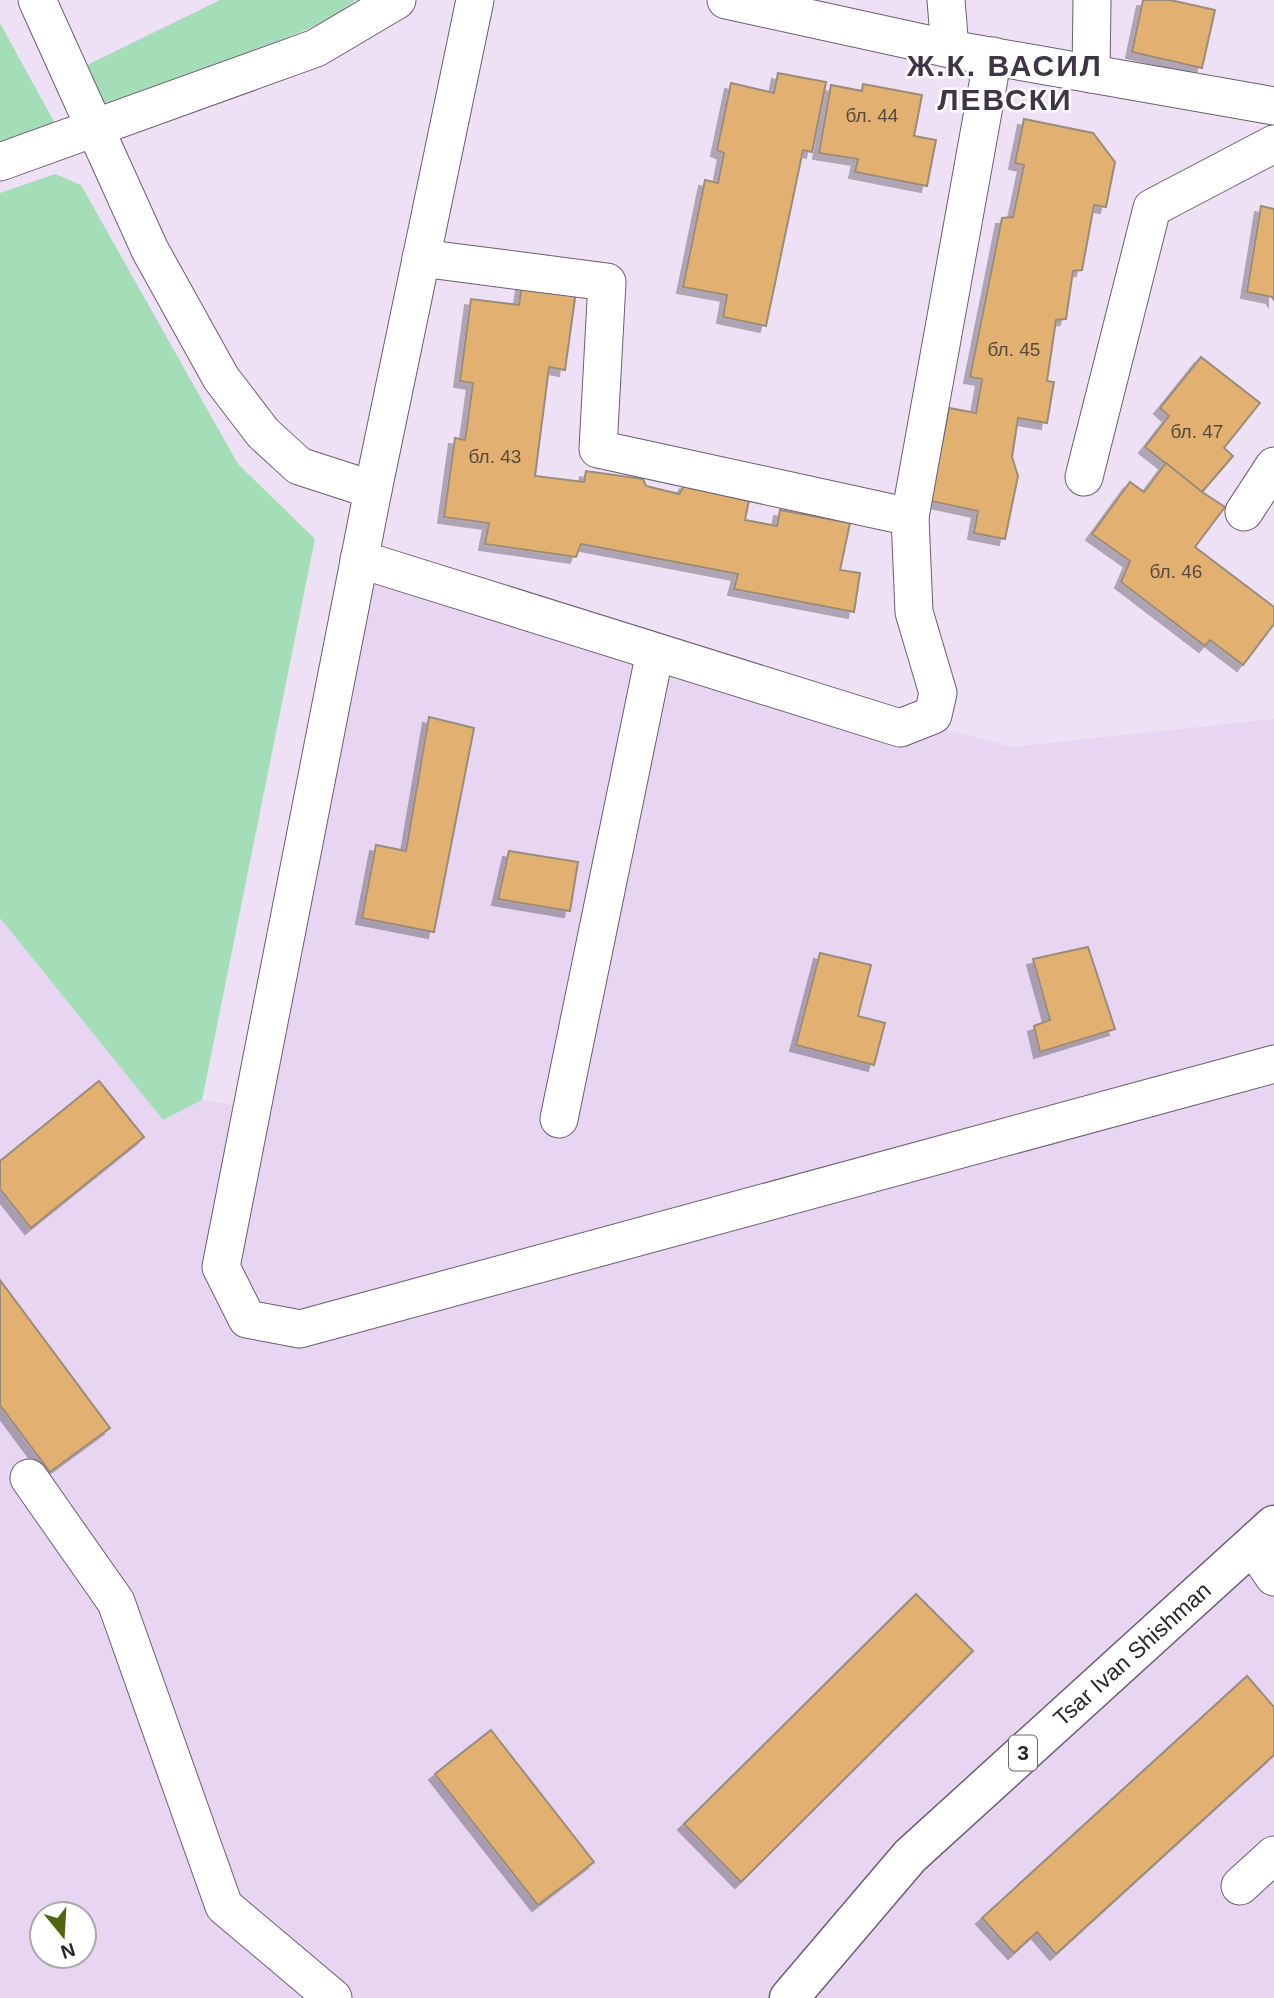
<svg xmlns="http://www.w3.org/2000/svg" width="1274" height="1998" font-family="Helvetica,sans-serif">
<defs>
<filter id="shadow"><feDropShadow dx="-6" dy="6" stdDeviation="0" flood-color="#0004"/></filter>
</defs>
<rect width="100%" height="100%" fill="#eee0f5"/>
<path fill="#e7d5f1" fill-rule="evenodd" d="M359,559L655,652L1011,747L1274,719V1998H0V918L163,1120L202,1100L251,1108ZM42,1914H84V1956H42Z"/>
<g fill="#a4deb9">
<polygon points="220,0 356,0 330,20 90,118 83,67"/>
<polygon points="0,23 58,129 0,149"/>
<polygon points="55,174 81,185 238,464 315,539 202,1100 163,1120 0,918 0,193"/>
</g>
<g fill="#e2b171" stroke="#9b8c7a" stroke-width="2" filter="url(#shadow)">
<polygon points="1143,0 1170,0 1215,10 1202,68 1132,52"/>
<polygon points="778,73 826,82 812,152 803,150 766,326 723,317 727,295 683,287 705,180 718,183 724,153 717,150 731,83 774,93"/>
<polygon points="863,84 922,95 914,136 936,140 927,186 855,172 858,159 819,153 831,85 862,91"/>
<polygon points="1024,119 1093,133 1115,162 1106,207 1094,205 1082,270 1073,271 1066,319 1056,320 1047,381 1054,382 1047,423 1018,418 1012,457 1018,476 1005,539 974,533 978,511 931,501 949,408 976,413 982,379 970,377 1002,218 1013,217 1024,165 1015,163"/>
<polygon points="1261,206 1274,209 1274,300 1272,297 1247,292"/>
<polygon points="522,284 576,291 565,370 549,367 535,476 584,482 586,471 643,479 646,486 679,494 686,483 750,495 745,520 777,526 780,510 850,523 840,570 860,573 854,612 734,589 738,574 581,544 576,557 485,544 489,523 444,517 455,438 465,440 473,383 460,381 471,299 519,305"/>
<polygon points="1201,357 1260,403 1224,448 1233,456 1202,492 1145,447 1169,416 1160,408"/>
<polygon points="1166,463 1202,492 1225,507 1195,547 1274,607 1274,624 1243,665 1210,640 1205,646 1121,582 1130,561 1092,534 1130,482 1144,492"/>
<polygon points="429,717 474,728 434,932 362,918 376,845 406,851"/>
<polygon points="509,851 578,862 570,911 498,899"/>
<polygon points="1088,947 1115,1029 1040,1052 1034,1026 1050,1020 1033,959"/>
<polygon points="820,953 871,965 858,1016 885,1023 874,1065 796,1045"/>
<polygon points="99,1081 144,1137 31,1228 0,1189 0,1161"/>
<polygon points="0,1280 110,1428 50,1472 0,1405"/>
<polygon points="916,1594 973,1651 741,1882 684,1824"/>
<polygon points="1247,1676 1274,1707 1274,1755 1056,1954 1037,1932 1014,1953 982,1918"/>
<polygon points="491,1730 594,1862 538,1905 435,1774"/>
</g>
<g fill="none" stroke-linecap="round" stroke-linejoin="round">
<g stroke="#6b5f71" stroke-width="39">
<g id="minor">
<polyline points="37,0 150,250 221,378 263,433 299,466 373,490"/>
<polyline points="475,0 373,490 221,1267 247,1319 300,1329 1274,1064"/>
<polyline points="726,0 950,49 1274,106"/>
<polyline points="946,0 950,49"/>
<polyline points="1091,74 1092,0"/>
<polyline points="0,162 316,48 397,0"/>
<polyline points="421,258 607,282 598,449 910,517"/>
<polyline points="1084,477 1152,208 1274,144"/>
<polyline points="1244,512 1274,466"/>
<polyline points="359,559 900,728 933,715 938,693 914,612 910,517 993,56"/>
<polyline points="559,1119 655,652"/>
<polyline points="29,1478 116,1602 224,1906 333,1998"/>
<polyline points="1252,1545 1274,1577"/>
<polyline points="1240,1886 1274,1855"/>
</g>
</g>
<g stroke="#6b5f71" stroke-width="41">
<polyline id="major" points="789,1998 910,1856 1274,1525"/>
</g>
<use href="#minor" stroke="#fff" stroke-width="37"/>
<use href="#major" stroke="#fff" stroke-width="38"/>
</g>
<g text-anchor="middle" stroke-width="5" stroke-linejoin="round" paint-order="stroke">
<g font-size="19" fill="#59493e">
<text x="872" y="122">бл. 44</text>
<text x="1014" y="356">бл. 45</text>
<text x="1197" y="438">бл. 47</text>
<text x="495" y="463">бл. 43</text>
<text x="1176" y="578">бл. 46</text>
</g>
<rect fill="#fff" stroke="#6b676c" stroke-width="2" x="1009" y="1735.5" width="28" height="35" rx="5"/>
<g font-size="21" font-weight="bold" fill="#2b262d">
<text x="1023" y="1760">3</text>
</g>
<g font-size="23" fill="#2b262d" stroke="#fff">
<text transform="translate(1132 1654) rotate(-42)" y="8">Tsar Ivan Shishman</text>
</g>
<g font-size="30" font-weight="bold" letter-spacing="2" fill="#403546" stroke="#fff">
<text x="1005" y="76">Ж.К. ВАСИЛ<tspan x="1005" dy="34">ЛЕВСКИ</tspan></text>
</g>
</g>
<g transform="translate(63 1935) rotate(162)"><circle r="33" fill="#ffffff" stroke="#aaa8ab" stroke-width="2"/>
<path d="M0-5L12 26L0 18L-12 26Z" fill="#516510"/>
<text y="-10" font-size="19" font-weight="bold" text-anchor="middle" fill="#2b262d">N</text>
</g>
</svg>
